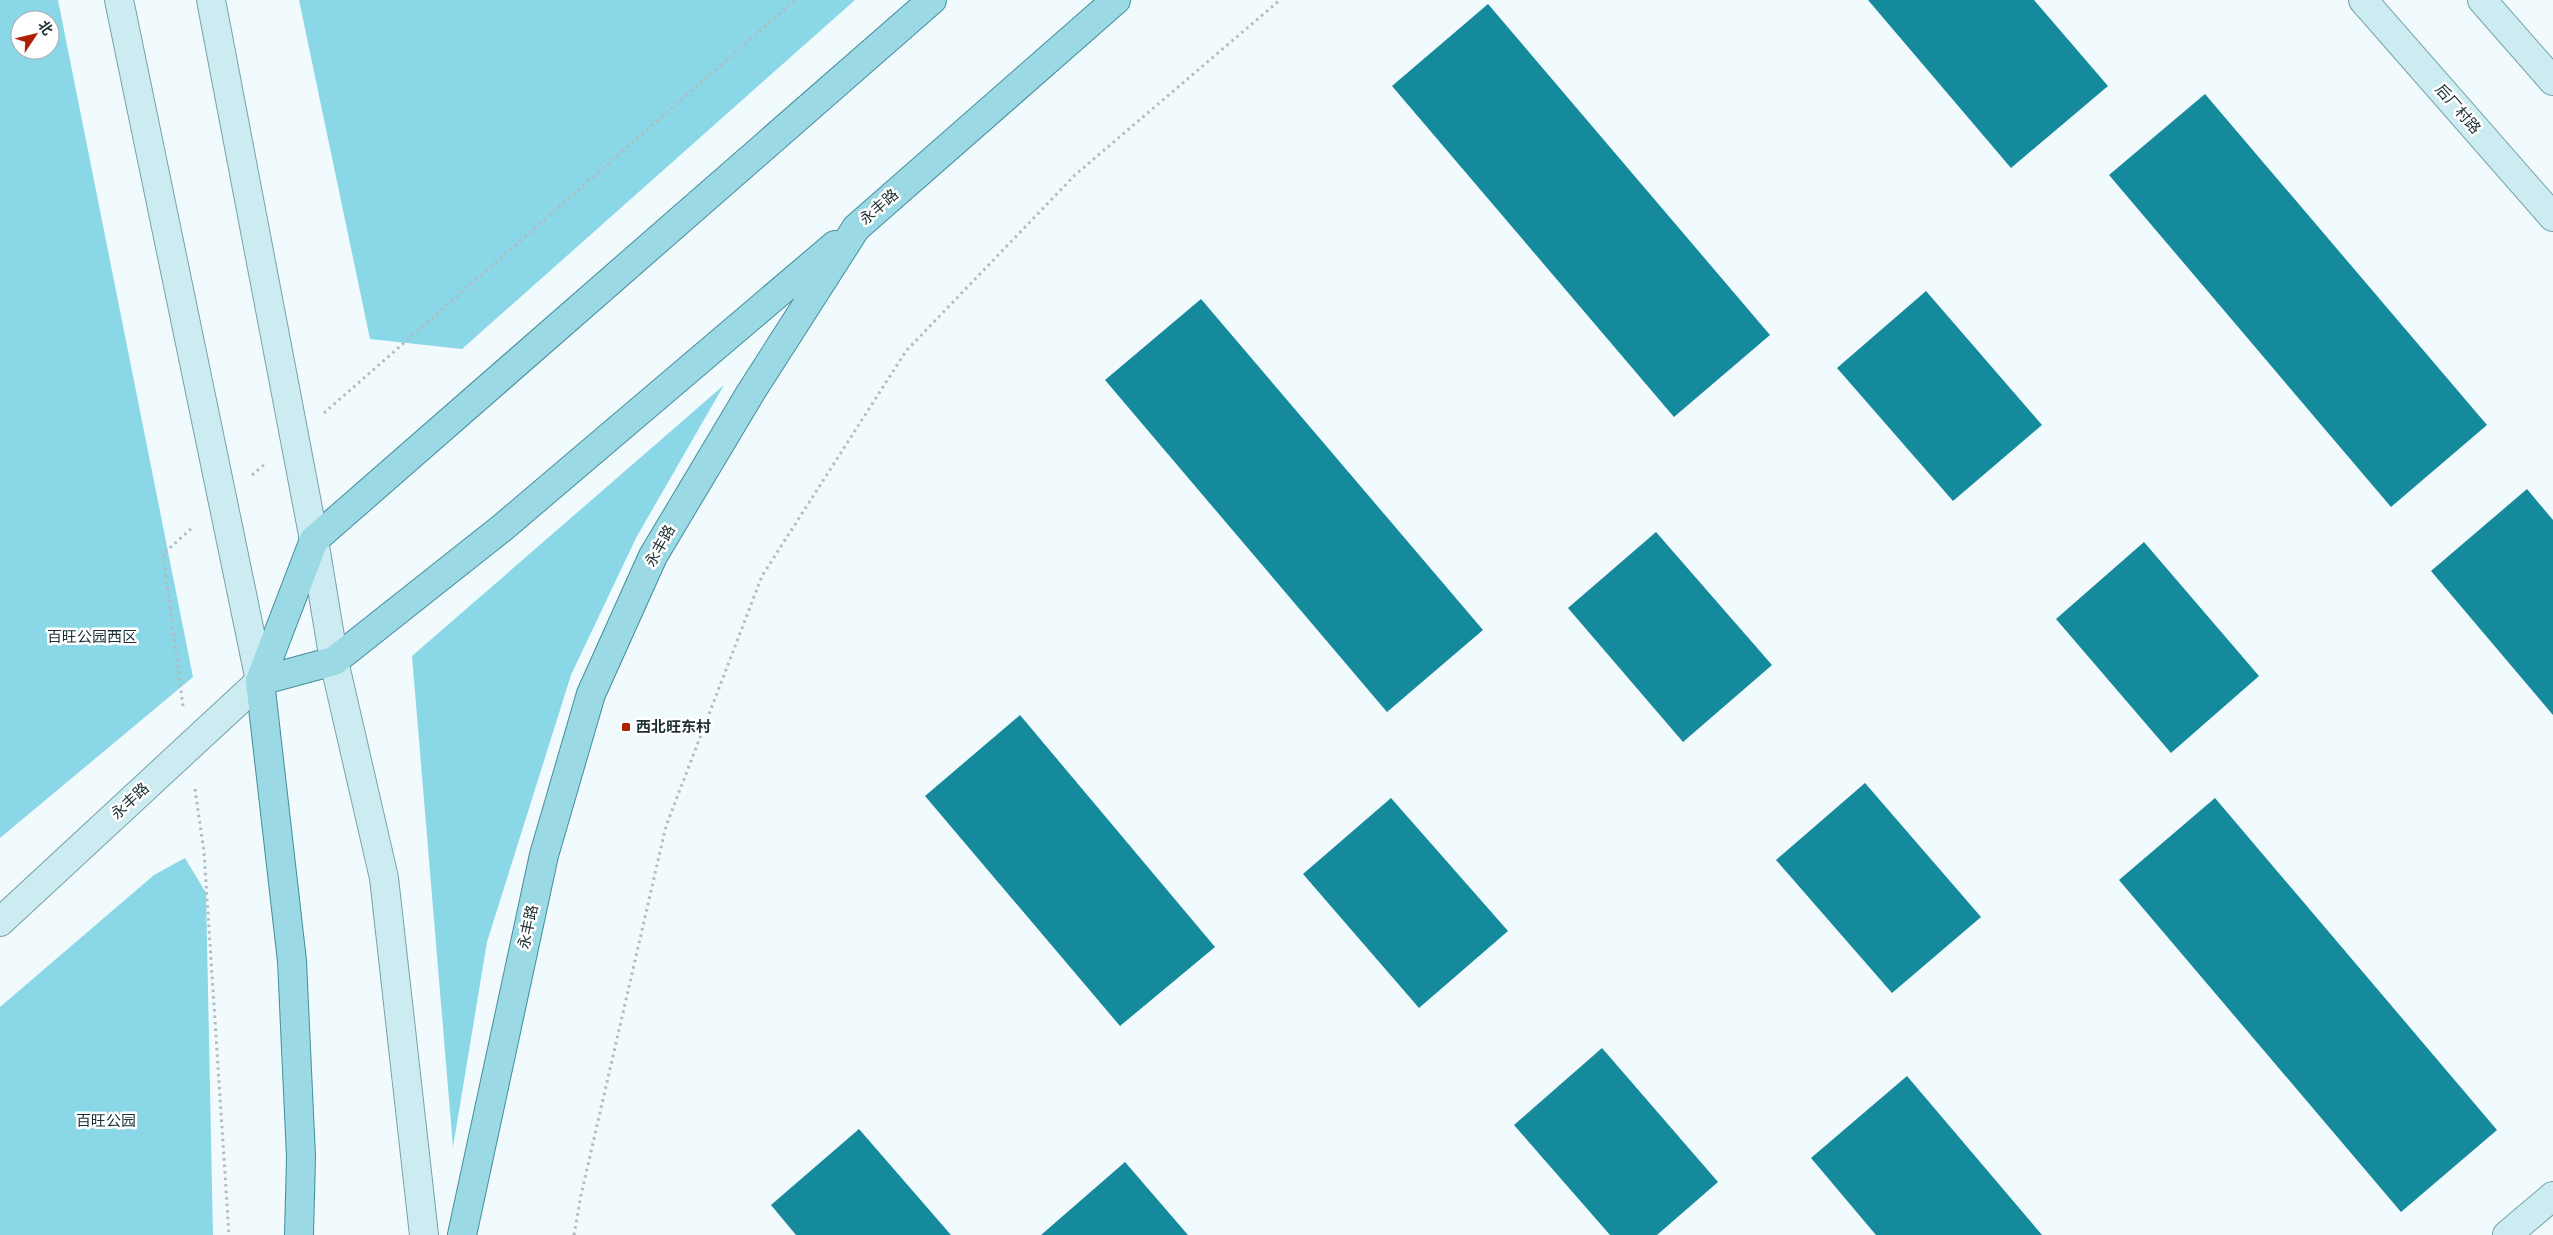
<svg xmlns="http://www.w3.org/2000/svg" width="2553" height="1235" font-family="'Varela Round','Noto Sans SC',sans-serif">
<rect width="100%" height="100%" fill="#f1fafc"/>
<g fill="#8ad7e7" fill-rule="evenodd">
<path d="M0,0H58L193,677L0,838ZM20,20H50V50H20Z"/>
<polygon points="299,0 855,0 462,349 370,339"/>
<polygon points="724,385 636,538 571,675 487,942 453,1147 412,656"/>
<polygon points="185,858 206,893 213,1235 0,1235 0,1007 154,875"/>
</g>
<g fill="#168a9d">
<polygon points="1868,0 2034,0 2108,86 2011,168"/>
<polygon points="1488,4 1770,335 1674,417 1392,86"/>
<polygon points="2205,94 2487,425 2391,507 2109,175"/>
<polygon points="1926,291 2042,425 1953,501 1837,368"/>
<polygon points="1201,299 1483,630 1387,712 1105,380"/>
<polygon points="2527,489 2553,520 2553,715 2431,571"/>
<polygon points="1656,532 1772,665 1683,742 1568,608"/>
<polygon points="2144,542 2259,676 2171,753 2056,619"/>
<polygon points="1020,715 1215,947 1120,1026 925,796"/>
<polygon points="1865,783 1981,917 1892,993 1776,860"/>
<polygon points="1391,798 1508,931 1419,1008 1303,874"/>
<polygon points="2215,798 2497,1130 2401,1212 2119,880"/>
<polygon points="1602,1048 1718,1182 1657,1235 1610,1235 1514,1125"/>
<polygon points="1907,1076 2042,1235 1876,1235 1811,1158"/>
<polygon points="859,1129 951,1235 796,1235 771,1205"/>
<polygon points="1125,1162 1188,1235 1041,1235"/>
</g>
<g fill="none" stroke-linecap="round" stroke-linejoin="round">
<g stroke="#77a2ab" stroke-width="30">
<g id="secondary">
<polyline points="211,0 314,540 334,661 384,878 424,1235"/>
<polyline points="2363,0 2553,217"/>
<polyline points="2482,0 2553,81"/>
<polyline points="0,922 260,681 119,0"/>
<polyline points="2507,1235 2553,1196"/>
</g>
</g>
<g stroke="#448e9d" stroke-width="30">
<g id="primary">
<polyline points="260,681 334,661 502,528 835,245"/>
<polyline points="299,1235 301,1157 292,961 260,681 314,540 932,0"/>
<polyline points="462,1235 544,855 591,694 653,556 751,392 856,228 1116,0"/>
</g>
</g>
<g stroke="#b0bcbe" stroke-width="3" stroke-dasharray="2.5 4" stroke-linecap="butt">
<polyline points="324,413 795,0"/>
<polyline points="252,475 264,465"/>
<polyline points="183,706 163,554 193,527"/>
<polyline points="195,789 204,852 229,1235"/>
<polyline points="574,1235 581,1195 666,826 762,576 906,351 1075,175 1280,0"/>
</g>
<use href="#secondary" stroke="#cdecf2" stroke-width="28"/>
<use href="#primary" stroke="#9bd9e5" stroke-width="28"/>
</g>
<rect fill="#af2103" stroke="#fff" stroke-width="2" x="621" y="722" width="10" height="10" rx="2.5"/>
<g text-anchor="middle" stroke-width="5" stroke-linejoin="round" paint-order="stroke">
<g font-size="15" fill="#203236" stroke="#fff">
<text transform="translate(2458 109) rotate(49)" y="5">后厂村路</text>
<text transform="translate(879 207) rotate(-41)" y="5">永丰路</text>
<text transform="translate(660 546) rotate(-61)" y="5">永丰路</text>
<text transform="translate(130 801) rotate(-43)" y="5">永丰路</text>
<text transform="translate(528 927) rotate(-78)" y="5">永丰路</text>
</g>
<g font-size="15" fill="#172e33" stroke="#fff">
<text x="92" y="642">百旺公园西区</text>
<text x="106" y="1126">百旺公园</text>
</g>
<g font-size="15" font-weight="bold" fill="#203236" stroke="#fff" text-anchor="start">
<text x="636" y="732">西北旺东村</text>
</g>
</g>
<g transform="translate(35 35) rotate(55)"><circle r="24" fill="#ffffff" stroke="#a6adaf"/>
<path d="M0-4L9 19L0 12L-9 19Z" fill="#af2103"/>
<text y="-8" font-size="14" font-weight="bold" text-anchor="middle" fill="#203236">北</text>
</g>
</svg>
